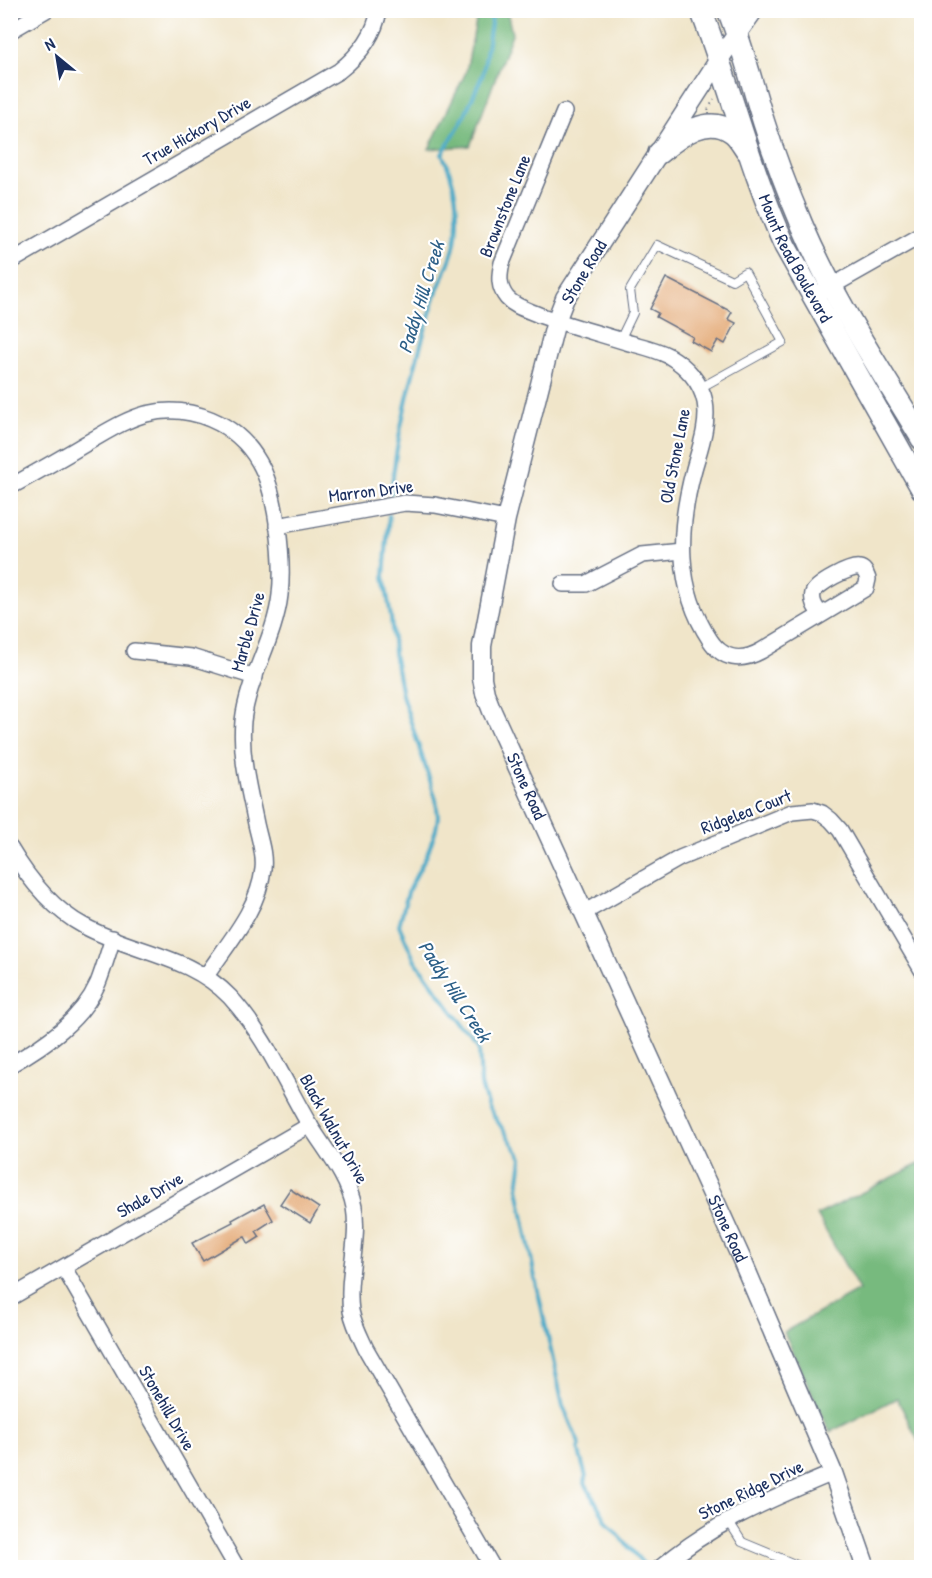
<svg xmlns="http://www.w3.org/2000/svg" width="932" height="1578" font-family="'Patrick Hand',sans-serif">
<rect width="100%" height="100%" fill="#fff"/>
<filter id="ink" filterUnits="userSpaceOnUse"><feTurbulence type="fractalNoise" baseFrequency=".0167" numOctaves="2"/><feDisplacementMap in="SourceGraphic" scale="12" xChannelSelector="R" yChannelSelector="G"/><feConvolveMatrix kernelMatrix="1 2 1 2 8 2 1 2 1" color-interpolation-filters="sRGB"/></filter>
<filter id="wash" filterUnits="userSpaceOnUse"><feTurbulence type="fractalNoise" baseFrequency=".008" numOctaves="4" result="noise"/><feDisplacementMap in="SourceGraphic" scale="24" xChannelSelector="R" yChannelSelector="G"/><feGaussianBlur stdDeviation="1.35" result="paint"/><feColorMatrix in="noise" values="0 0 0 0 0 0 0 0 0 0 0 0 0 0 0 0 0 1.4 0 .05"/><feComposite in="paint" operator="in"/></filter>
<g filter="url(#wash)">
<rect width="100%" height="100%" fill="#f0e5c9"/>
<g fill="#77ba7e" stroke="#49746e" stroke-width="1.5">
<polygon points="478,11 507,11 512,34 470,146 429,149 466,72"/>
<polygon points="921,1163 921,1447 897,1398 830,1432 784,1332 859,1290 817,1215"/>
</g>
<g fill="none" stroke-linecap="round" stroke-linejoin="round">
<g stroke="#47a9c7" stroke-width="4">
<path d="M391,494C397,428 416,357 436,294C442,277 452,260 455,243C460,213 456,181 442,154L462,121L483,74L493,10"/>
<polyline points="389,515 384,576 391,617 394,653 402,695 436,799 438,817 436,829 427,855 409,889 399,925 414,959 479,1048 481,1085 488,1107 522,1158 518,1188 535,1278 563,1406 580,1446 578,1448 586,1477 585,1483 607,1522 646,1567"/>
</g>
</g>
<g id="blocks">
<g fill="#e3a772">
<polygon points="666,278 732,312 728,319 736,323 725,344 718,340 711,352 691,341 693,337 656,317 658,313 650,309"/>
<polygon points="290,1189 319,1208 310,1223 280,1204"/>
<polygon points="264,1204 273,1220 256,1231 260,1237 249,1244 245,1237 242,1238 203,1261 192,1243 233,1222 232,1220 254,1208 255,1209"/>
</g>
</g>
</g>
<g filter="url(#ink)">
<use href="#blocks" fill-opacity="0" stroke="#666f83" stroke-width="1.5"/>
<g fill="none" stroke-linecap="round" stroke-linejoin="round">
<g stroke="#666f83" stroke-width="10">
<g id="service">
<polyline points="620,340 633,313 630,290 657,245 732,280 745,272 783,342 700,388"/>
<polyline points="728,1520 742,1542 804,1568"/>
</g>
</g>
<g stroke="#666f83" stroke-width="18">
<g id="minor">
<polyline points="10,31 46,10"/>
<path d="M564,112L502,263C499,276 498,287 507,298C515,307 528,310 539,315C568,325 597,333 626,342C641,346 656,349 669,356C686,366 701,382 705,402C709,424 700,448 694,469C678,528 675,587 710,640C723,660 741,662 761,651L866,588L868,579C866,574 865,569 859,568C851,566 816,584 813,593C811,602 816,608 821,615"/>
<path d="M10,262L339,71C358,56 375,35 379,10"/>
<polyline points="825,290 922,235"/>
<path d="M10,487C35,473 60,459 85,444C105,433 124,420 146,414C190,403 237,423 259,462C277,493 284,560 280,595C275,639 248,677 243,721C240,757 249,789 256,824C259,838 265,854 263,869C259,909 227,944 206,976"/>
<polyline points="277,526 405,503 435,505 506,519"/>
<polyline points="563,584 586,584 642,555 682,551"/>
<polyline points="134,651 191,657 255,677"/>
<path d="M10,848C29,880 52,909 84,926C133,953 190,955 230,997C264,1034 284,1081 309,1124C325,1150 348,1176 354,1207C360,1242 346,1276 351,1311C354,1325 360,1336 366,1349L493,1568"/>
<polyline points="585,912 680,858 792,812 813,810 822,813 831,820 840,830 922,970"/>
<path d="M10,1065C45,1045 82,1020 98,983C104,968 108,953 113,938"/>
<polyline points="64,1268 237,1568"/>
<polyline points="10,1298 310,1125"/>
<path d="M660,1568C714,1522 769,1500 833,1473"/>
</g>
</g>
<g stroke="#666f83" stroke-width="21">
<g id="tertiary">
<path id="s1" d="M754,10L720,58L565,298L556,321L506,519L482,646V678L485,693L492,711L742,1260L833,1473L866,1568"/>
</g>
</g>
<g stroke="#666f83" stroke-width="24">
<g id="secondary">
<path id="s2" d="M701,10C731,88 750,170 785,246L922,489"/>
<path d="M728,10C743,47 752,85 764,123C775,158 788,192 802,225C834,300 880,369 922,439"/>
<path d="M659,153C678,138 706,113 732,132C738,136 742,144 747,151"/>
</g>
</g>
<polyline stroke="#666f83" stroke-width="2" stroke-dasharray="1.5 4.5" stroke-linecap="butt" points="708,110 714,99"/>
<use href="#service" stroke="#fff" stroke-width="8"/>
<use href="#minor" stroke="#fff" stroke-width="15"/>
<use href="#tertiary" stroke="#fff" stroke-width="18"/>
<use href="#secondary" stroke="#fff" stroke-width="21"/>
</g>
</g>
<g text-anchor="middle" stroke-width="4.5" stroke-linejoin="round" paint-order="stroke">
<g font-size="18" fill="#1b2f5e" stroke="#fff">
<text transform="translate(197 131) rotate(-30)" y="6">True Hickory Drive</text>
<text transform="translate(505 206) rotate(-68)" y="6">Brownstone Lane</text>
<text dy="6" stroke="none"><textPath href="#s2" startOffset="266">Mount Read Boulevard</textPath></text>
<text transform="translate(584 272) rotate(-59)" y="6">Stone Road</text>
<text transform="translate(675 456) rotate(-79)" y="6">Old Stone Lane</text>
<text transform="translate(371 491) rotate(-7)" y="6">Marron Drive</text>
<text transform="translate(248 632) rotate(-74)" y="6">Marble Drive</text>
<text dy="6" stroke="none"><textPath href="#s1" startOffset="852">Stone Road</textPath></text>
<text transform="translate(746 812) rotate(-21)" y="6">Ridgelea Court</text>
<text transform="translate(334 1129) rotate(61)" y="6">Black Walnut Drive</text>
<text transform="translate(150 1195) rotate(-30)" y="6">Shale Drive</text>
<text dy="6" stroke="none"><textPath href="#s1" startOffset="1338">Stone Road</textPath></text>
<text transform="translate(167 1408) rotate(60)" y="6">Stonehill Drive</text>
<text transform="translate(751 1490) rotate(-26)" y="6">Stone Ridge Drive</text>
</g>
<g font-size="20" font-style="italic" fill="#2d6088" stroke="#fff">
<text transform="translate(421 297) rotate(-73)" y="7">Paddy Hill Creek</text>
<text transform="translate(455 991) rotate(57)" y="7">Paddy Hill Creek</text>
</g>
</g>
<rect width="932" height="1578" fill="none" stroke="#fff" stroke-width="36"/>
<g transform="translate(57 57) rotate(330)" stroke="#ffffff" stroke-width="4.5" paint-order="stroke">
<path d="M0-4.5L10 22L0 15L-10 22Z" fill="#1b2f5e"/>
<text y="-9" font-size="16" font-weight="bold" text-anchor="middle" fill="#1b2f5e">N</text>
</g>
</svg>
